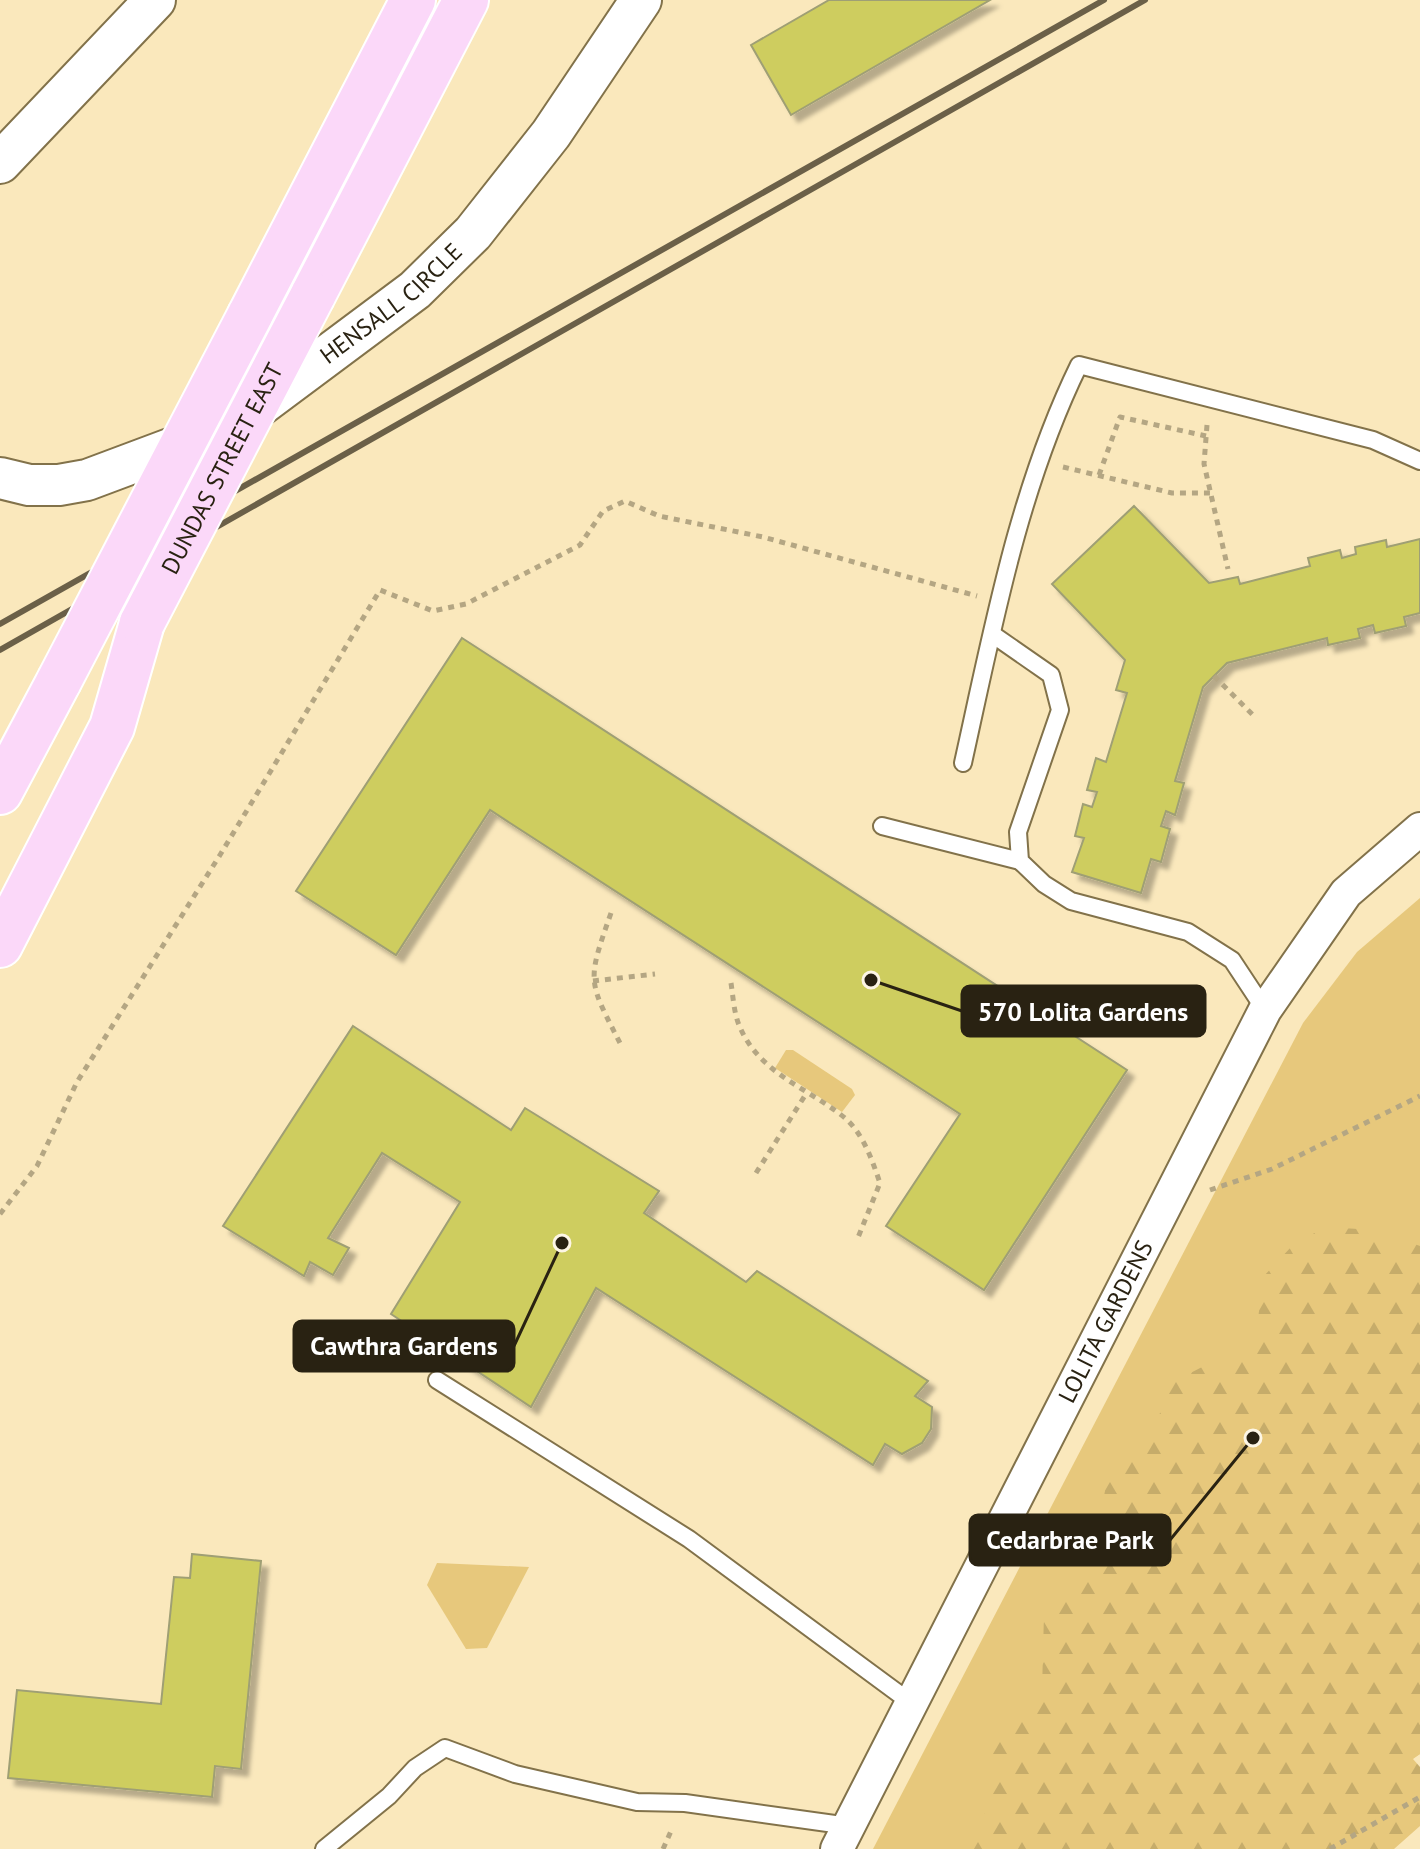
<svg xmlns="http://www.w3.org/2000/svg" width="1420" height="1849" font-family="'PT Sans',sans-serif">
<defs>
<pattern id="forest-firs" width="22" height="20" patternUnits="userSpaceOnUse" patternTransform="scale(2)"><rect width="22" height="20" fill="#e7c87c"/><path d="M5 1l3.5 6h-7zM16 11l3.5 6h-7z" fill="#c6ac6a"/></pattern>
<filter id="shadow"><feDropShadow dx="7" dy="7" stdDeviation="2" flood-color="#0004"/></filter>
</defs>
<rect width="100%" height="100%" fill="#fae8bc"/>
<g fill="#e7c87c">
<polygon points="1420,898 1420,1754 1257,1849 873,1849 1303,1023 1357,952"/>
<polygon points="786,1050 793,1050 852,1089 855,1095 842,1112 775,1068"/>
<polygon points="437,1563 529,1567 487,1648 466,1649 427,1585"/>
</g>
<polygon fill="url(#forest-firs)" points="1325,1227 1375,1230 1420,1246 1420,1754 1413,1759 1420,1767 1420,1826 1394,1849 957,1849 984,1823 991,1747 1003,1722 1042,1691 1044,1613 1073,1575 1101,1556 1100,1519 1109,1468 1157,1421 1171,1383 1204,1366 1239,1363 1257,1328 1263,1277 1292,1246"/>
<g fill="#cecd5e" stroke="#9f9f74" stroke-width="2" filter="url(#shadow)">
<polygon points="829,0 990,0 791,115 751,45"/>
<polygon points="1134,506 1209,583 1238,577 1240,584 1310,566 1308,558 1340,550 1342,558 1356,554 1355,547 1386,540 1387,547 1420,539 1420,613 1404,617 1406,626 1375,633 1373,625 1358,629 1360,638 1328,645 1327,638 1227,663 1203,687 1175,781 1184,783 1175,815 1166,811 1161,826 1170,829 1161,862 1151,859 1141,893 1072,872 1084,838 1075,836 1083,804 1092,807 1097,792 1087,790 1096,758 1106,762 1127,693 1116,690 1125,660 1052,584"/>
<polygon points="462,638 1127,1070 984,1290 886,1226 960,1114 490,810 396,955 296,891"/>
<polygon points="353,1026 511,1130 525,1108 659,1191 644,1213 746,1282 757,1271 928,1381 915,1396 932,1407 931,1429 922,1443 902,1454 885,1444 873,1465 596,1288 531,1407 391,1314 460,1202 382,1153 328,1238 349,1248 333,1275 310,1262 304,1276 223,1226"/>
<polygon points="192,1554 261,1561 241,1769 215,1766 212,1797 8,1778 17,1690 161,1704 174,1577 190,1578"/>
</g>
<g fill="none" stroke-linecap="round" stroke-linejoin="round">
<g stroke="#82724a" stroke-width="20">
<g id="service">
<polyline points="992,634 1051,675 1060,710 1018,832 1020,861 1044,884 1071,901 1188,932 1232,960 1265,1010"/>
<path d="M963,763C993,628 1018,490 1079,365L1373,440L1420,461"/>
<polyline points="882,826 1020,861"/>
<polyline points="437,1380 689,1539 910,1702"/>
<polyline points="324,1849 389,1796 415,1768 445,1748 515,1774 637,1802 685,1803 849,1826"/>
</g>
</g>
<g stroke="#82724a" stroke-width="36">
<g id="minor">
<path id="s1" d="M837,1849L1265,1010L1346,893L1420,829"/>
</g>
</g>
<g stroke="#82724a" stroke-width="44">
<g id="tertiary">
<polyline points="0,163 155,0"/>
<path id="s2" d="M0,478L29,485H59L87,480L234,425L415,290L473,233L551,134L641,0"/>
</g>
</g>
<g stroke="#fff" stroke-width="48">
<g id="primary">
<polyline points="313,295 466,0"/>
<polyline points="250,315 413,0"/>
<polyline points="0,792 59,681"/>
<polyline points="0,945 112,727 142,623"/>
</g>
</g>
<g stroke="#b4a683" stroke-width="5" stroke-dasharray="6 6" stroke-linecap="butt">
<polyline points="1207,425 1204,464 1228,569"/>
<polyline points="1063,467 1172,493 1211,493"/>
<polyline points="1099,475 1120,417 1206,436"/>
<polyline points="1214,676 1254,716"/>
<path d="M611,913C586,984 588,980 622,1047"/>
<polyline points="593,981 655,974"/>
<path d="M731,983C733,996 734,1013 739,1025C759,1074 807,1087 845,1118C864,1135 872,1160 880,1183L857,1240"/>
<polyline points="756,1173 806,1094"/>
<polyline points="1210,1190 1272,1169 1420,1096"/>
<polyline points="0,1214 37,1166 77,1082 220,855 380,590 433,611 466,604 580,545 603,511 625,501 659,516 763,537 977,596"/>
<polyline points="663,1849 672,1829"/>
<polyline points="1330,1849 1420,1797"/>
</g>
<use href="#service" stroke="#fff" stroke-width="16"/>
<use href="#minor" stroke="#fff" stroke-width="32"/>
<use href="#tertiary" stroke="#fff" stroke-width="40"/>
<use href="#primary" stroke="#fbd8f9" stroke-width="44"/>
<g stroke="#6b6048" stroke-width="6">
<polyline points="0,624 1104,0"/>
<polyline points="0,650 1145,0"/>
</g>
<g stroke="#fff" stroke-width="48" stroke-linecap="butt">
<g id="primary-bridge">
<path id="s3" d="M142,623L313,295"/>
<polyline points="59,681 250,315"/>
</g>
</g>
<use href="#primary-bridge" stroke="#fbd8f9" stroke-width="44"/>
</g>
<g text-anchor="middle" stroke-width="7" stroke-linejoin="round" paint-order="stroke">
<g font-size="24" fill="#292212" stroke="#fdf6e5">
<text dy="8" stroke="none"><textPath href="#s2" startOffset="444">HENSALL CIRCLE</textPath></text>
<text dy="8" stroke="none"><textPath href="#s3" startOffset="174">DUNDAS STREET EAST</textPath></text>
<text dy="8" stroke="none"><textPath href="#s1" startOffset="592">LOLITA GARDENS</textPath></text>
</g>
</g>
<path fill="none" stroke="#292212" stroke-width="3" d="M871 980L962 1011M562 1243L514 1346M1253 1438L1170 1540"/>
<g fill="#292212" stroke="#fdf6e5" stroke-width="3">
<circle cx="871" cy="980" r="8"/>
<circle cx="562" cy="1243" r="8"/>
<circle cx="1253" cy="1438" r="8"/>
</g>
<g fill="#292212" stroke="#292212" stroke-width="3">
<rect x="962" y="986" width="243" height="50" rx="8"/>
<rect x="294" y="1321" width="220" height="50" rx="8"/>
<rect x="970" y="1515" width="200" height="50" rx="8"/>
</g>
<g font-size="26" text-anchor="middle" font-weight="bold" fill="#fff">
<text x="1083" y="1021">570 Lolita Gardens</text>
<text x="404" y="1355">Cawthra Gardens</text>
<text x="1070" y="1549">Cedarbrae Park</text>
</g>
</svg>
